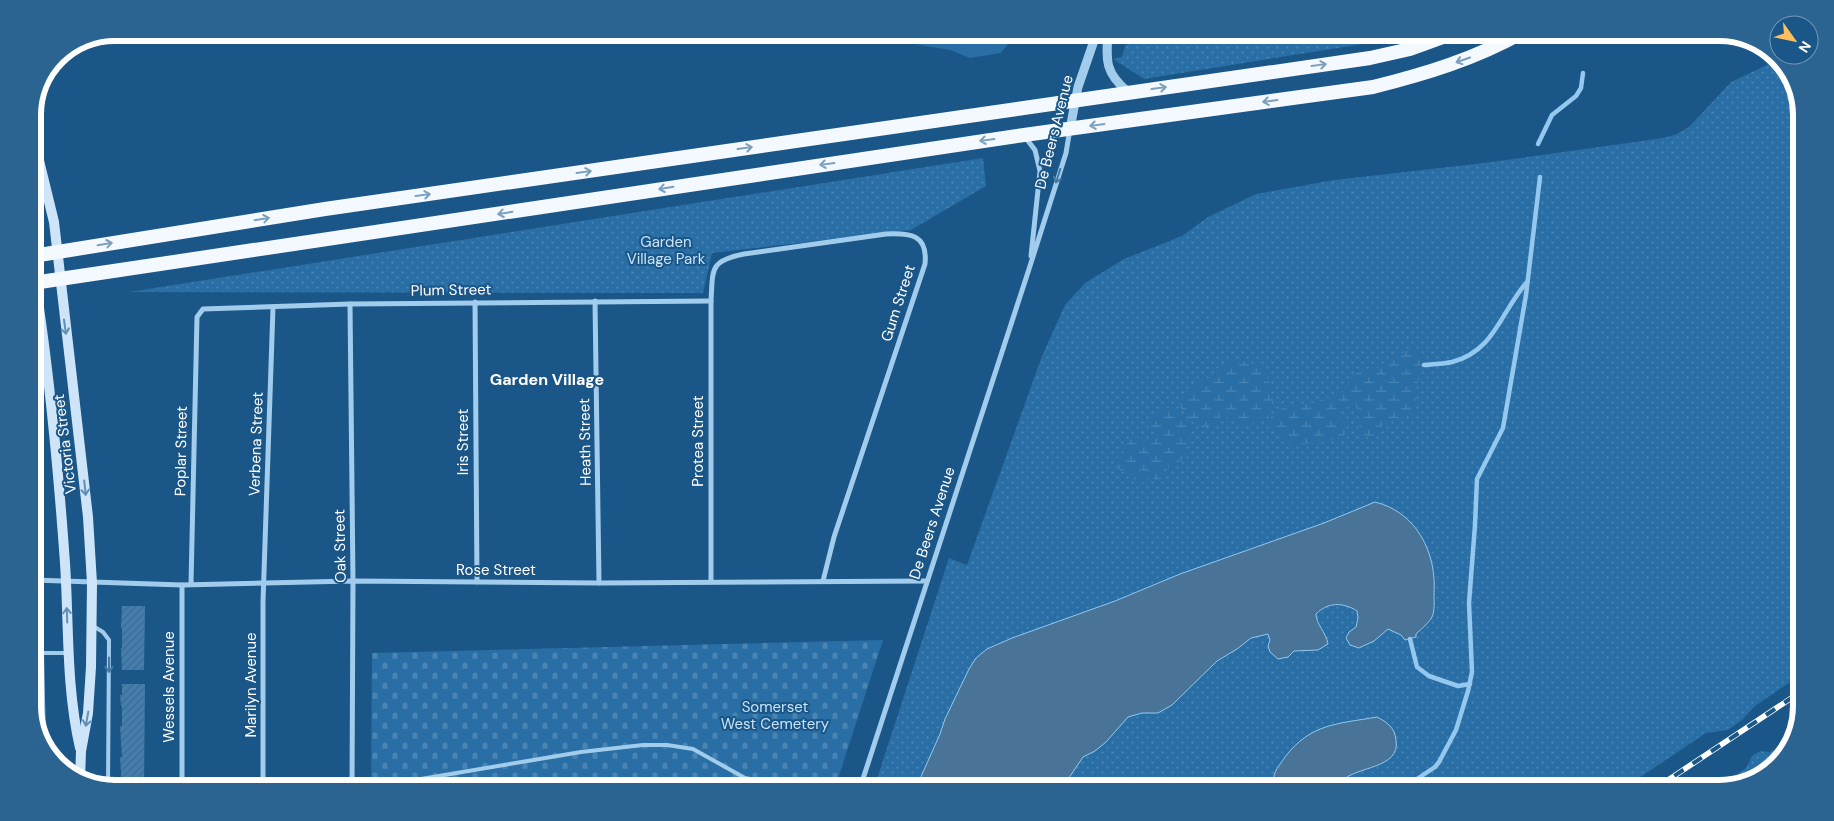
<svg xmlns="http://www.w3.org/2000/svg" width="1834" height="821" font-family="'DM Sans',sans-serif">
<defs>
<pattern id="grass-dots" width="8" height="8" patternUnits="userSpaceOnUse" patternTransform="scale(1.25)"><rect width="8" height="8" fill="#296ea5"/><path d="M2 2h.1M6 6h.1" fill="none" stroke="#4984b2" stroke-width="1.8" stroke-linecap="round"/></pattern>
<pattern id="wetland-marsh" width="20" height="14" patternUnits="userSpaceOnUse" patternTransform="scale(1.25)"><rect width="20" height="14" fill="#296ea5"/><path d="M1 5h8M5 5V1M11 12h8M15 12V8" fill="none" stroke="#4984b2"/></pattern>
<pattern id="cemetery-stones" width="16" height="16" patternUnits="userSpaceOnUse" patternTransform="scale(1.25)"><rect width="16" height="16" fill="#296ea5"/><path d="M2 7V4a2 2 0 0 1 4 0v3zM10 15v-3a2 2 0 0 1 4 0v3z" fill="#4984b2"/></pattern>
<pattern id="building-hatch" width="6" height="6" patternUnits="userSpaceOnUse" patternTransform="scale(1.25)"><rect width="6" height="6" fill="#427fb1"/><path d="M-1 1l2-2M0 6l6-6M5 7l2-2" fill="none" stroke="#466884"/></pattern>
</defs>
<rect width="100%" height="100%" fill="#1a5687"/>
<g fill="url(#grass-dots)">
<polygon points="1129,33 1409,33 1375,42 1144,79 1113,59 1122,57"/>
<polygon points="1778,62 1787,69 1801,110 1796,678 1755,706 1742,720 1728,730 1706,733 1624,788 874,788 949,558 967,565 1042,356 1065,305 1085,283 1124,259 1182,236 1208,217 1256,194 1334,180 1484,163 1663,138 1677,134 1689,127 1731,82 1771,63"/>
<polygon points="983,158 986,186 911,230 712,253 703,293 129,292"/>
<polygon points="1795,735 1795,738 1765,774 1716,788 1746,768 1752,756 1760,751 1770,752"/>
</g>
<g fill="url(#wetland-marsh)">
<path d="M1407,350H1412L1418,352L1424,365L1417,384L1416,408L1412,415C1405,417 1392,417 1387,421C1381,425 1380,433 1375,438C1365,438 1362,436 1358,428C1367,418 1360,405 1348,402L1340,411L1338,415C1344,422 1346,425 1345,434C1335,443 1303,444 1289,444C1277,434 1271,432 1271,415L1280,409L1294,405L1310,404L1339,394L1346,389L1350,378L1360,371L1385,366Z"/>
<path d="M1238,359C1249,362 1265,367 1268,379C1270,387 1270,392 1273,400C1266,412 1252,431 1236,423C1230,421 1229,417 1223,415L1211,425L1204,429L1191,421L1180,407L1179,399L1181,395L1206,379L1216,377L1228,363Z"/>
<path d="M1163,407C1178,408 1183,418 1191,429L1181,461L1170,464L1163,478L1156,480L1149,476L1145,481L1139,484L1135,481L1131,474L1120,471L1115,462L1128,442L1135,437L1148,441L1154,438L1155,433L1148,425V418Z"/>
</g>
<polygon fill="url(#cemetery-stones)" points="883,640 835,788 371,788 372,653"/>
<polygon fill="#296ea5" points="848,33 1017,33 1001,53 970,58 950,50"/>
<g fill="#497498" stroke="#94c8ef">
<path d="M1375,502C1416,512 1437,552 1434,594C1434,600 1435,611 1432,617C1429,623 1421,629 1416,634V637L1405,640L1401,635L1388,629L1374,641L1359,648L1350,645L1346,638L1349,632L1356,627L1358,618L1357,611C1343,602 1328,602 1316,614C1316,624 1326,632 1328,644L1318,650L1294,651L1288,657L1278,659L1270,652L1268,646L1270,640L1268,634L1251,638L1237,649L1217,661L1172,705L1158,713H1142L1128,717L1106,742L1095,751L1083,757L1062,788H916L940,734L945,719L969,669L976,658L987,649L1012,638L1115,601L1180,574L1324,523Z"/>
<path d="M1377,717C1387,722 1395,728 1396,740C1401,769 1356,766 1342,781C1341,783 1341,786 1340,788H1274C1272,773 1276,770 1285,757C1311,723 1338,724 1377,717Z"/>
</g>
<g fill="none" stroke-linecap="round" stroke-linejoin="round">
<g stroke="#94c8ef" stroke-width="4.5">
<polyline points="1538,144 1552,115 1576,96 1581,88 1583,73"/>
<path d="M1424,365C1433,364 1443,364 1452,362C1495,351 1501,311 1527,282"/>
<polyline points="1410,639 1417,667 1429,676 1458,686 1470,684"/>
<polyline points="1405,788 1411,783 1435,767 1439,762 1456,730 1468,691 1472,672 1469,603 1475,525 1477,479 1503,428 1526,295 1540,177"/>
</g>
</g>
<g fill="url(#building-hatch)">
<polygon points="122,606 145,606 144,670 122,670 121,648 122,648 122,628 121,628"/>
<rect x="33" y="617" width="5" height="22"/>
<rect x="33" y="671" width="3" height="34"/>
<polygon points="122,684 145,684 144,788 122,788 120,757 122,757 120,726 122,726 122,706 121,706 120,695 122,695"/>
</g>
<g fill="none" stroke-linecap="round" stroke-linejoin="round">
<g stroke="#a2ccec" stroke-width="4">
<polyline points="93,626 103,632 109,640 108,787"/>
<polyline points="42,653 67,653"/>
<polyline points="33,655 42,653 44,744"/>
<polyline points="70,771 80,771"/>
<polyline points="352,781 415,780 581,752 643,745 667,745 693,749 745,778 792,788"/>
</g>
<g stroke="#a2ccec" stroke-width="5">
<polyline points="1025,137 1035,150 1040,171 1031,256"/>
<polyline points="595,301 599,583"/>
<polyline points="475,302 477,582"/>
<polyline points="350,304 353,581 352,788"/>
<polyline points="33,580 182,585 353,581 599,583 927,581"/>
<path d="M711,582V301C713,269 709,261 744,254L886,234C910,233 928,234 925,264L834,537L823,581"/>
<polyline points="191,584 197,317 203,309 350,304 711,301"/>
<polyline points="182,788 182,585"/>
<polyline points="263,788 263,602 273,307"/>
<polyline points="860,788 1030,266 1066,153 1070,129"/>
</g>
<g stroke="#a2ccec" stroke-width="9">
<path d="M1108,32C1106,61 1105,73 1128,92"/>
<polyline points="1070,129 1078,87 1097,32"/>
</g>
<g stroke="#cee5f9" stroke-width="10">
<polyline points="33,136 54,222 88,517 92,583 91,667 88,713 81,751 80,780"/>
<path d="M33,269C49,366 58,465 65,563C69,625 66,687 80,748"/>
</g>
<g stroke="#f3f9ff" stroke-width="14">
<polyline points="33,256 325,209 1370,58 1410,49 1457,32"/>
<path d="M33,283L1024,135L1373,87C1425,74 1475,59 1523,32"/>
</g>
<g stroke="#fff" stroke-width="5.5">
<polyline id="rail" points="1656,788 1796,695"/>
</g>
<use href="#rail" stroke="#1a5687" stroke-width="4" stroke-dasharray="11" stroke-linecap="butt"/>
</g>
<defs><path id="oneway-shaft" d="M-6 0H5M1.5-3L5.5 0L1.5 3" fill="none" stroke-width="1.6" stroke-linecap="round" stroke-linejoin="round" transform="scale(1.25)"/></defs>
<g stroke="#7c9fbd">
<use href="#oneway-shaft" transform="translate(1463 60) rotate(161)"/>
<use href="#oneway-shaft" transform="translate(1319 65) rotate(-8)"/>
<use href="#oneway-shaft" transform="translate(1159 88) rotate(-8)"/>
<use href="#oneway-shaft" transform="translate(1270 101) rotate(172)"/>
<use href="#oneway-shaft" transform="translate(1097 125) rotate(172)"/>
<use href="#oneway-shaft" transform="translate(987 140) rotate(172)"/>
<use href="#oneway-shaft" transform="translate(745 148) rotate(-8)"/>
<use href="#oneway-shaft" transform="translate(827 164) rotate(172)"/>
<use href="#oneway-shaft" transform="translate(584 172) rotate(-8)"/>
<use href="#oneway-shaft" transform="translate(666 188) rotate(171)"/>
<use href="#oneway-shaft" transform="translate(423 195) rotate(-8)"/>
<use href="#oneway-shaft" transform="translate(505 213) rotate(171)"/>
<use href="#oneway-shaft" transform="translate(262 219) rotate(-9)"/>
<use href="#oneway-shaft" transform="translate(105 244) rotate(-9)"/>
</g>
<g stroke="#4379a5">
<use href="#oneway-shaft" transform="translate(1058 176) rotate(108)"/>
<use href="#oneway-shaft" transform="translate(109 665) rotate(90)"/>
</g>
<g stroke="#628fb5">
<use href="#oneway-shaft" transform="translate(65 327) rotate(82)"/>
<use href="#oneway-shaft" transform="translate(85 488) rotate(84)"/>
<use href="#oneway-shaft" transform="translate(67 615) rotate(-92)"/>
<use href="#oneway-shaft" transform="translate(87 719) rotate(100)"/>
</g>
<g text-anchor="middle" stroke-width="4" stroke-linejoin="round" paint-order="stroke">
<g font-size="15" fill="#fff" stroke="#1a5687">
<text transform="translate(1054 132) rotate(-76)" y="5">De Beers Avenue</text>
<text transform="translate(451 290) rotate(-1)" y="5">Plum Street</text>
<text transform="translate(898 303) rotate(-72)" y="5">Gum Street</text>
<text transform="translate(698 441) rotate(-90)" y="5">Protea Street</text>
<text transform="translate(463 442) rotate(-90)" y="5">Iris Street</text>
<text transform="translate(585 442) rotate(-91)" y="5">Heath Street</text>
<text transform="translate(65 444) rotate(-97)" y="5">Victoria Street</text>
<text transform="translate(256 444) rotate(-88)" y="5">Verbena Street</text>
<text transform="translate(181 451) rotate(-89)" y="5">Poplar Street</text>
<text transform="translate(932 523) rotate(-72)" y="5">De Beers Avenue</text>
<text transform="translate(340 546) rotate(-91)" y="5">Oak Street</text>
<text x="496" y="575">Rose Street</text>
<text transform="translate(251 685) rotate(-90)" y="5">Marilyn Avenue</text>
<text transform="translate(169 687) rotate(-90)" y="5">Wessels Avenue</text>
</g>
<g font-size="15" fill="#c7e3f9" stroke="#1a5687">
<text x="666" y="247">Garden<tspan x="666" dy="17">Village Park</tspan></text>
<text x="775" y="712">Somerset<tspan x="775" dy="17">West Cemetery</tspan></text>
</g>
<g font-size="16" font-weight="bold" fill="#fff" stroke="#1a5687">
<text x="547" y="385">Garden Village</text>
</g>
</g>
<path d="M0 0H1834V821H0ZM115 41H1719A74 74 0 0 1 1793 115V706A74 74 0 0 1 1719 780H115A74 74 0 0 1 41 706V115A74 74 0 0 1 115 41Z" fill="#2c6491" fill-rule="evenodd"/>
<path fill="none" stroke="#fff" stroke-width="6" d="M115 41H1719A74 74 0 0 1 1793 115V706A74 74 0 0 1 1719 780H115A74 74 0 0 1 41 706V115A74 74 0 0 1 115 41Z"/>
<g transform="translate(1794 40) rotate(123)"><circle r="24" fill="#1a5687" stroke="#769ab7"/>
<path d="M0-4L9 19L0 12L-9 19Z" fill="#ffbe5d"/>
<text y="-8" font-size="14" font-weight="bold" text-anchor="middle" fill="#ffffff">N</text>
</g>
</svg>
